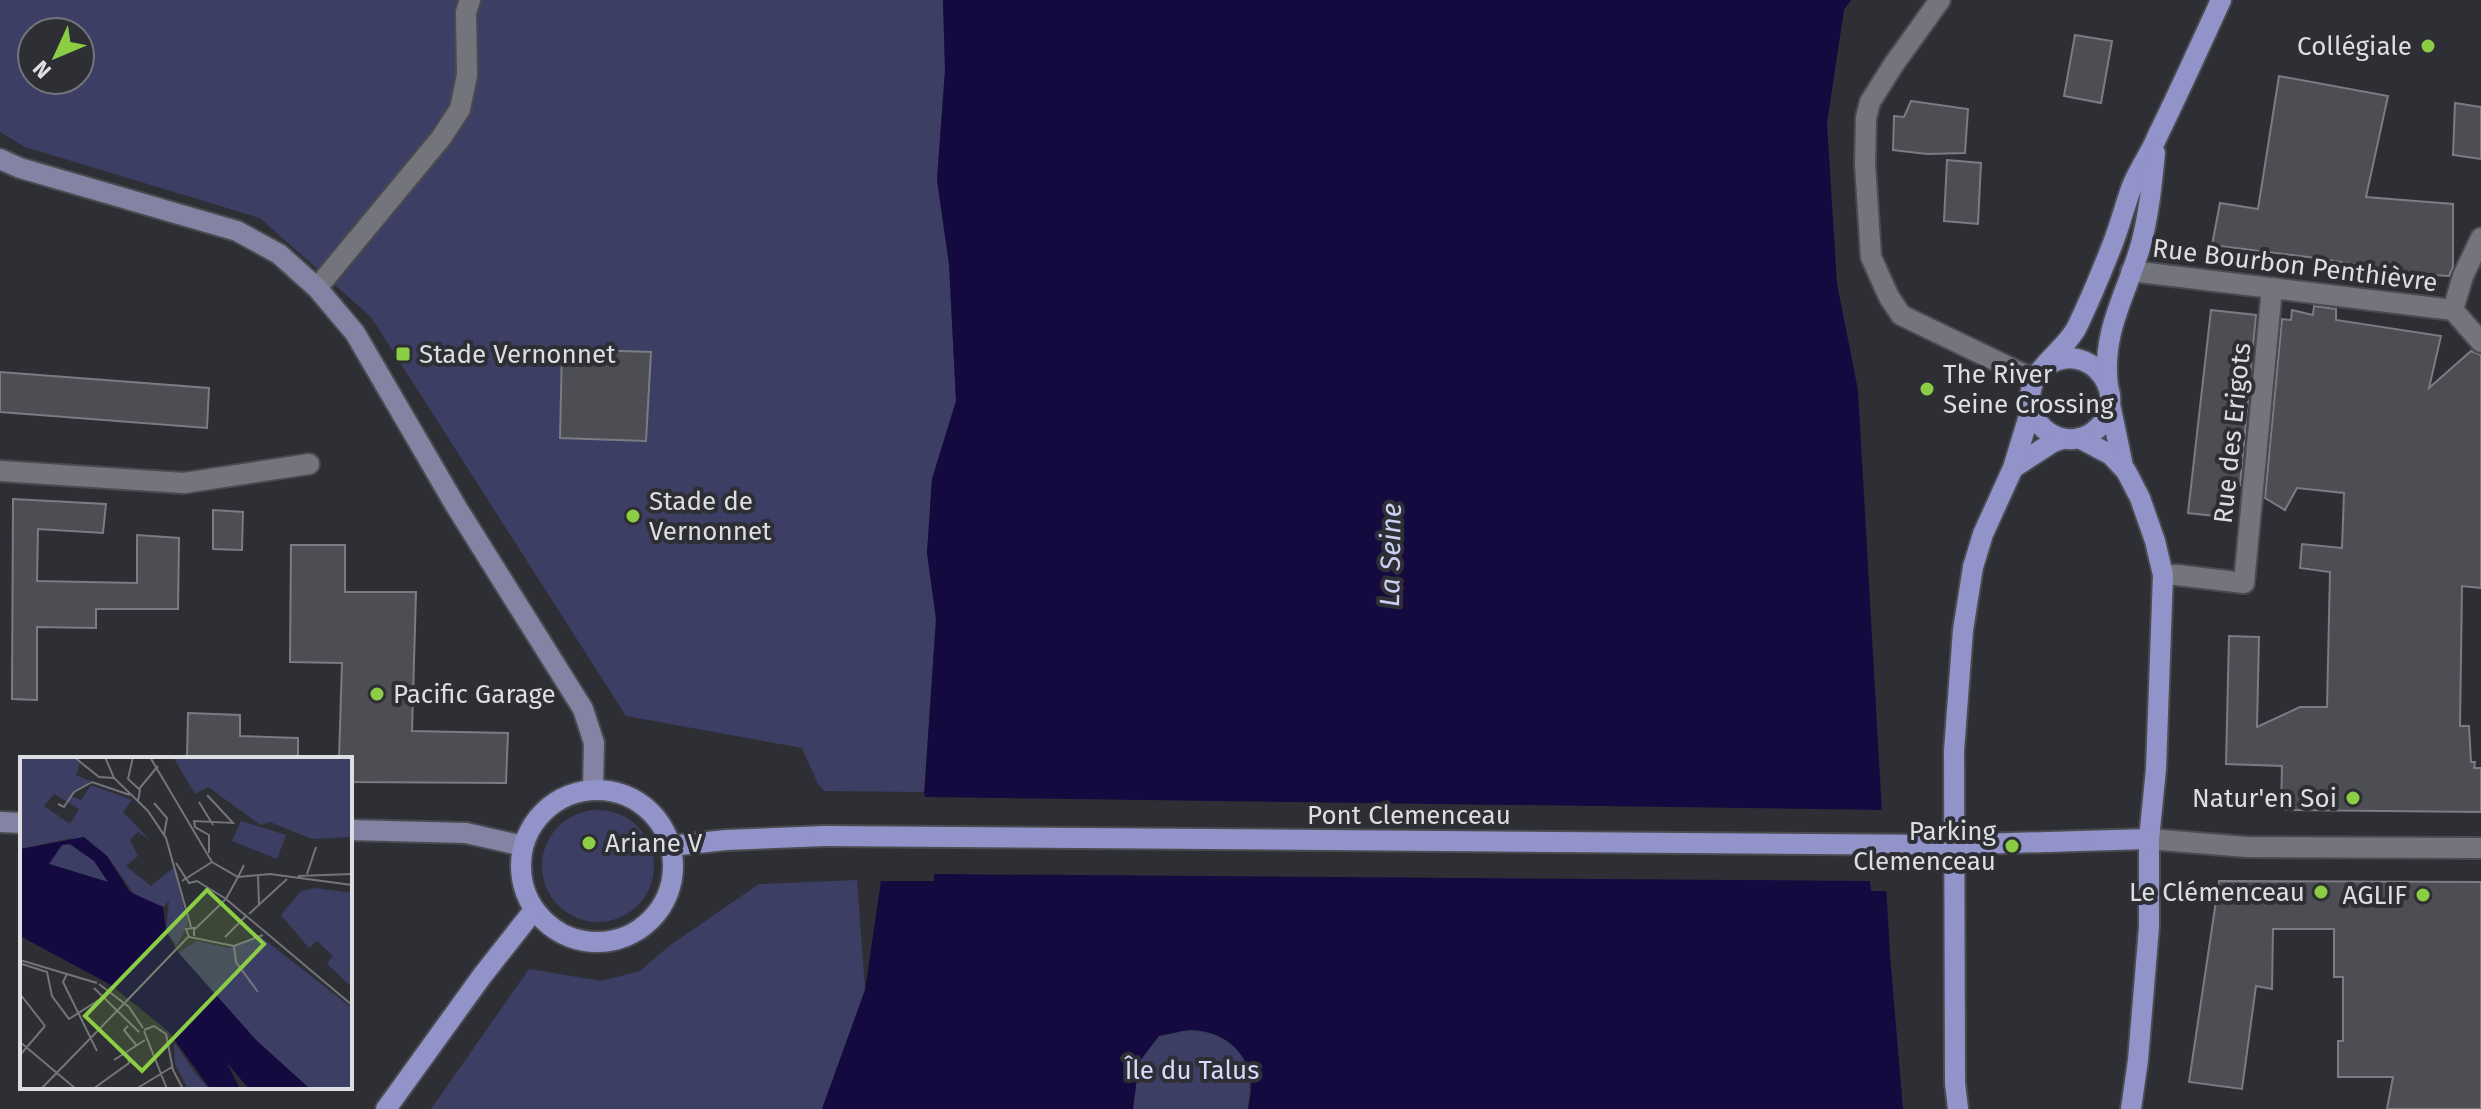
<svg xmlns="http://www.w3.org/2000/svg" width="2481" height="1109" font-family="'Fira Sans',sans-serif">
<rect width="100%" height="100%" fill="#2e2f35"/>
<g fill="#3d3e63" fill-rule="evenodd">
<path d="M0,0H943L945,70L937,179L949,264L956,401L932,479L927,553L936,619L924,792L825,791L818,784L802,748L626,716L371,317L260,218L25,147L0,132ZM32,32H80V80H32Z"/>
<circle cx="598" cy="866" r="56"/>
<polygon points="857,880 865,990 822,1109 431,1109 529,969 601,981 640,971 669,946 759,884"/>
<path d="M1189,1030C1241,1034 1255,1060 1248,1109H1133L1139,1062L1159,1036Z"/>
</g>
<path fill="#140a40" d="M943,0H1851L1844,10L1827,123L1837,284L1858,390L1890,954L1903,1109H1248C1249,1101 1252,1092 1251,1084C1249,1051 1222,1030 1190,1030C1180,1031 1169,1034 1159,1036L1139,1062L1133,1109H822L865,990L881,881H933L924,797L936,619L927,553L932,479L956,401L949,264L937,180L945,70Z"/>
<polygon fill="#2e2f35" points="920,792 924,792 925,797 1884,810 1886,801 1891,891 1871,891 1870,881 934,874 934,881 877,881 881,877 930,877"/>
<g fill="#4d4d54" stroke="#7b7b83" stroke-width="2">
<polygon points="2075,35 2112,41 2101,103 2064,96"/>
<polygon points="2279,76 2388,96 2366,197 2453,204 2453,267 2449,276 2400,273 2324,259 2212,245 2220,203 2258,209"/>
<polygon points="1911,101 1968,109 1965,153 1927,154 1893,150 1894,116 1904,117"/>
<polygon points="2455,103 2481,107 2481,159 2453,155"/>
<polygon points="1947,160 1981,163 1978,224 1944,221"/>
<polygon points="2314,306 2336,309 2336,320 2441,336 2429,388 2471,351 2481,355 2481,588 2462,586 2460,726 2469,726 2471,762 2475,762 2474,768 2481,768 2481,812 2281,810 2282,766 2226,764 2229,636 2259,637 2257,727 2300,707 2327,707 2330,572 2300,568 2302,544 2342,548 2344,493 2297,488 2285,510 2265,498 2282,319 2291,320 2292,310 2313,315"/>
<polygon points="2211,310 2256,315 2240,485 2227,479 2223,517 2188,513"/>
<polygon points="562,349 651,352 646,441 560,438"/>
<polygon points="0,372 209,388 207,428 0,412"/>
<polygon points="13,499 106,504 103,533 38,529 37,581 137,583 137,535 179,538 178,609 96,609 96,628 37,627 37,700 12,699"/>
<polygon points="213,510 243,512 242,550 213,549"/>
<polygon points="291,545 345,545 345,592 416,592 412,731 508,733 506,783 350,782 350,759 339,759 342,663 290,662"/>
<polygon points="188,713 240,715 240,736 298,738 298,759 187,759"/>
<polygon points="2219,881 2481,882 2481,1109 2387,1109 2393,1077 2338,1077 2338,1041 2343,1041 2343,977 2334,977 2334,929 2273,929 2272,989 2256,986 2242,1089 2189,1082"/>
</g>
<g fill="none" stroke-linecap="round" stroke-linejoin="round">
<g stroke="#4a4b50" stroke-width="24">
<g id="minor">
<polyline points="1940,0 1894,64 1870,102 1866,118 1865,164 1871,257 1889,297 1901,315 2021,373 2035,378"/>
<polyline points="2131,271 2453,310"/>
<polyline points="317,288 441,138 460,109 467,75 466,12 470,0"/>
<polyline points="2453,310 2463,276 2481,238"/>
<polyline points="2453,310 2481,342"/>
<polyline points="0,471 184,483 309,464"/>
<polyline points="2163,575 2177,575 2244,583 2272,288"/>
<polyline points="2149,839 2247,847 2481,848"/>
</g>
</g>
<g stroke="#4a4b50" stroke-width="24">
<g id="secondary">
<polyline points="0,159 20,168 237,231 279,254 317,288 355,333 457,508 583,709 594,743 593,788"/>
<polyline points="0,822 22,823"/>
<polyline points="350,830 466,833 523,846"/>
</g>
</g>
<g stroke="#4a4b50" stroke-width="24">
<g id="primary">
<path d="M2046,366C2091,336 2136,401 2093,432C2063,453 2024,425 2031,390C2035,367 2066,349 2077,327C2090,300 2102,271 2113,243C2120,225 2125,205 2132,186C2139,169 2150,154 2157,137C2179,92 2200,46 2221,0"/>
<path d="M2108,386C2101,331 2127,294 2141,244C2149,214 2152,183 2155,153"/>
<polyline points="2110,404 2123,466"/>
<polyline points="2079,438 2111,455 2126,471 2140,498 2155,541 2163,575 2156,769 2149,839 2149,927 2138,1060 2131,1109"/>
<polyline points="2013,468 2053,442 2063,439"/>
<circle cx="597" cy="866" r="76"/>
<polyline points="2080,841 2149,839"/>
<polyline points="670,846 726,840 825,836"/>
<polyline points="386,1109 482,976 534,910"/>
<polyline points="1958,1109 1955,1083 1954,751 1963,630 1973,567 1983,534 2013,468 2031,409"/>
</g>
</g>
<use href="#minor" stroke="#74747c" stroke-width="20"/>
<use href="#secondary" stroke="#8383a3" stroke-width="20"/>
<use href="#primary" stroke="#9193c9" stroke-width="20"/>
<g stroke="#4a4b50" stroke-width="24" stroke-linecap="butt">
<polyline id="primary-bridge" points="825,836 1942,845 2080,841"/>
</g>
<use href="#primary-bridge" stroke="#9193c9" stroke-width="20"/>
</g>
<g fill="#8bce46" stroke="#2e2f35" stroke-width="3">
<circle cx="2428" cy="46" r="8"/>
<rect x="395" y="346" width="16" height="16" rx="4"/>
<circle cx="1927" cy="389" r="8"/>
<circle cx="633" cy="516" r="8"/>
<circle cx="377" cy="694" r="8"/>
<circle cx="2353" cy="798" r="8"/>
<circle cx="589" cy="843" r="8"/>
<circle cx="2012" cy="846" r="8"/>
<circle cx="2321" cy="892" r="8"/>
<circle cx="2423" cy="895" r="8"/>
</g>
<g text-anchor="middle" stroke-width="8" stroke-linejoin="round" paint-order="stroke">
<g font-size="26" fill="#dddee2" stroke="#2e2f35" text-anchor="end">
<text x="2412" y="55">Collégiale</text>
<text x="419" y="363" text-anchor="start">Stade Vernonnet</text>
<text x="1943" y="383" text-anchor="start">The River<tspan x="1943" dy="30">Seine Crossing</tspan></text>
<text x="649" y="510" text-anchor="start">Stade de<tspan x="649" dy="30">Vernonnet</tspan></text>
<text x="393" y="703" text-anchor="start">Pacific Garage</text>
<text x="2337" y="807">Natur'en Soi</text>
<text x="1996" y="840">Parking<tspan x="1996" dy="30">Clemenceau</tspan></text>
<text x="605" y="852" text-anchor="start">Ariane V</text>
<text x="2305" y="901">Le Clémenceau</text>
<text x="2407" y="904">AGLIF</text>
</g>
<g font-size="26" fill="#dddee2" stroke="#2e2f35">
<text transform="translate(2295 265) rotate(7)" y="9">Rue Bourbon Penthièvre</text>
<text transform="translate(2232 433) rotate(-84)" y="9">Rue des Erigots</text>
<text x="1409" y="824">Pont Clemenceau</text>
</g>
<g font-size="26" fill="#d7dafe" stroke="#2e2f35">
<text x="1192" y="1079">Île du Talus</text>
</g>
<g font-size="28" font-style="italic" fill="#cccff3" stroke="#2e2f35">
<text transform="translate(1390 555) rotate(-89)" y="10">La Seine</text>
</g>
</g>
<g transform="translate(20 757)">
<rect width="332" height="332" fill="#2e2f35"/>
<path d="M0,0H52L60,6L56,18L70,24L51,39L61,43L71,28L112,43L103,55L130,83L118,75L110,83L118,99L106,109L131,129L154,110L168,167L157,188L146,174L149,144L143,150L117,141L87,99L52,81L0,92ZM34,37L59,52L50,67L24,49ZM153,0H332V80L292,82L250,65L241,68L188,30L175,37ZM221,64L266,78L257,102L212,84ZM49,87L75,104L88,125L29,107L28,102L42,88ZM295,131L332,136V230L307,207L313,199L297,184L289,191L261,158L281,134ZM241,180L332,251V332H290L236,283L158,196L177,184L209,191ZM154,285L175,316L189,332H168L155,307Z" fill="#3d3e63" fill-rule="evenodd"/>
<path d="M64,80L87,99L110,135L143,150L146,174L158,195L236,283L290,332H229L207,306L220,332H190L148,274L91,228L0,179V92ZM50,87L74,104L88,125L29,107L42,88Z" fill="#140a40" fill-rule="evenodd"/>
<path fill="none" stroke="#74757a" stroke-width="2" d="M54,0L79,20L94,21M85,0L94,21L128,54L146,81L171,170M113,0L108,22L120,33L118,44M130,0L192,105L218,120L224,108M119,32L138,9M187,38L213,66L174,64L175,70L189,78V96M179,45L193,68M134,46L147,61L144,78M38,47L44,50L54,35L72,25L110,38M156,106L169,126L177,124L206,142M287,117L296,90M238,118L239,148M278,119L332,117M162,124L192,105M206,142L332,248M229,157L267,122M175,172L206,142L218,120L250,117L332,128M174,179V171L166,172L169,180L214,189L243,178M205,180L227,158M214,189L216,205L238,235M0,203L77,226M2,207L27,215L32,239L49,262L82,241M47,217L43,225L77,294M79,227L109,250L123,271M74,231L119,275M0,237L25,269M95,256L168,180M108,269L104,273L117,289M124,273L134,269L146,277L153,313L163,332M124,274L147,332M0,285L56,332M0,298L25,269M94,303L125,283M21,332L95,256M73,332L109,306L107,297M116,332L152,310"/>
<path fill="#8bce46" fill-opacity="0.15" stroke="#8bce46" stroke-width="4" d="M187,133L244,187L122,314L65,259Z"/>
<rect width="332" height="332" fill="none" stroke="#dddee2" stroke-width="4"/>
</g>
<g transform="translate(56 56) rotate(226)"><circle r="38" fill="#2e2f35" stroke="#74757a" stroke-width="2"/>
<path d="M0-6L14 30L0 20L-14 30Z" fill="#8bce46"/>
<text y="-12" font-size="22" font-weight="bold" text-anchor="middle" fill="#dddee2">N</text>
</g>
</svg>
